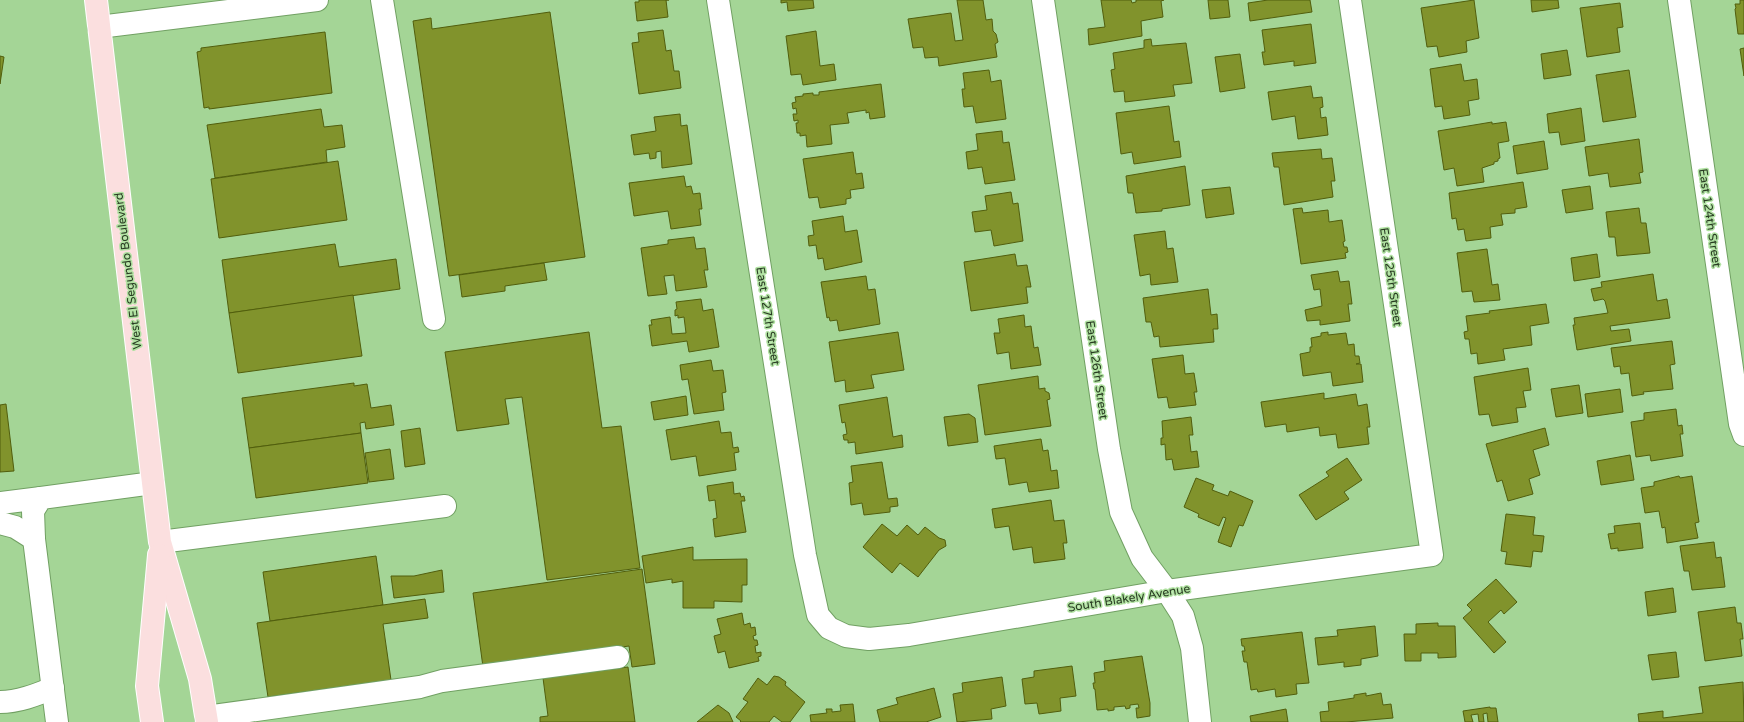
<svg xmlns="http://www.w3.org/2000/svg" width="1744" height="722" font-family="'Varela Round',sans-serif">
<rect width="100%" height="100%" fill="#a4d596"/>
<g fill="#81932c" stroke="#515e0d">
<polygon points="639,0 669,0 666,0 668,17 637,21 635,2 639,2"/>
<polygon points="781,0 813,0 814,8 788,11 787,2 781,3"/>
<polygon points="957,0 983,0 986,20 992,19 993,31 996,34 998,42 995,44 997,57 939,66 938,57 925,58 923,47 913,48 908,19 951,13 955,41 963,40"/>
<polygon points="1101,0 1131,0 1132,3 1136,2 1136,0 1164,0 1161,1 1163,17 1141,21 1142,36 1089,45 1088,29 1105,27"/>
<polygon points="1208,0 1228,0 1230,17 1210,19"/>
<polygon points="1268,0 1310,0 1312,12 1250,21 1248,3"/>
<polygon points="1474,0 1479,38 1466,41 1467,52 1439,57 1437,46 1427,47 1421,8"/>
<polygon points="1531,0 1558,0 1559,8 1532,12"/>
<polygon points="1740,0 1744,0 1744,34 1738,34 1735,9 1736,8 1735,4 1740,4"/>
<polygon points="1620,3 1623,27 1617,28 1620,52 1587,57 1580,8"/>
<polygon points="550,12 585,257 449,276 413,21 431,18 432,29"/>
<polygon points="1311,24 1316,63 1294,66 1294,61 1264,65 1262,52 1265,52 1262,30"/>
<polygon points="663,30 666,51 671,50 674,71 679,71 681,88 639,94 632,43 639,42 638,33"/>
<polygon points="816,31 820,66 834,64 836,80 803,85 801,74 791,75 786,36"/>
<polygon points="325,32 332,93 209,109 209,107 204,108 197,52 201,51 201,48"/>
<polygon points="1151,39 1152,46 1186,43 1192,83 1173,85 1175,96 1125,102 1124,91 1114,92 1111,70 1115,69 1113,53 1144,48 1144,40"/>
<polygon points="1744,48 1744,76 1740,49"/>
<polygon points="1567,50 1571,75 1544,79 1541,54"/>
<polygon points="1240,54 1245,88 1220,92 1215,57"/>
<polygon points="0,56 4,57 0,84"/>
<polygon points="1461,64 1464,81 1477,79 1479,99 1468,101 1470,115 1444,119 1442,106 1435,107 1430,69"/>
<polygon points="989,70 991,82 1001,80 1006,119 976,123 973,106 964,107 962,89 965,89 963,73"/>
<polygon points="1629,70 1636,117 1603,122 1596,75"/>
<polygon points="881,84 885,117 870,119 869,112 866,113 866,110 847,113 849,123 830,125 832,144 807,147 806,135 800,136 800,133 797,133 796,123 798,123 798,120 794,121 793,114 797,114 796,108 793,109 792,103 796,102 795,97 803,96 803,94 813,93 813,95 819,95 819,92"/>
<polygon points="1311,86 1313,98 1322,97 1323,107 1320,108 1321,118 1326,117 1328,135 1298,139 1295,116 1272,120 1268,92"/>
<polygon points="1169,106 1174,142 1179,141 1181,157 1134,164 1132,152 1121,154 1116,113"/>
<polygon points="1581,108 1585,141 1561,145 1559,132 1549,133 1547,114"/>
<polygon points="321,109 324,127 342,125 345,147 326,150 327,162 215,178 207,125"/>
<polygon points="680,114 681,126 687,125 692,164 662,168 661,151 656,152 656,158 650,159 649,153 634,155 631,135 656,131 654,117"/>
<polygon points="1492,122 1492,124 1506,122 1509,141 1498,143 1500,158 1498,159 1498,161 1494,162 1494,164 1482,168 1484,182 1457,186 1454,168 1444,170 1438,131"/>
<polygon points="1002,131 1003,143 1009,142 1015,180 985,184 982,167 968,169 966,152 978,150 976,134"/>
<polygon points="1639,139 1643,172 1639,173 1641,183 1610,187 1608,173 1589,176 1585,147"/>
<polygon points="1544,141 1548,169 1517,174 1513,146"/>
<polygon points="1321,149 1322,159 1332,158 1335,181 1331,181 1333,197 1284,205 1279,167 1274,167 1272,153"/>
<polygon points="853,152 856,174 862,173 864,188 850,190 851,198 846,199 846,204 820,208 818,197 809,198 803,159"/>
<polygon points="338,161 347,220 219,238 211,179"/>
<polygon points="1185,166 1190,205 1162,209 1162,211 1136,213 1133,193 1128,193 1126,176"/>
<polygon points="684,176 686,187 691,186 693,194 700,193 702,209 699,209 701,225 671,229 668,211 634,216 629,183"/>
<polygon points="1523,182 1527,207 1515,209 1515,213 1501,214 1503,225 1490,227 1491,238 1466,241 1464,229 1458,230 1456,218 1452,219 1449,193"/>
<polygon points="1590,186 1593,209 1566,213 1562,190"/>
<polygon points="1230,187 1234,214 1206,218 1202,190"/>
<polygon points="1011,192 1013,204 1018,203 1023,241 994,246 991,230 975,232 972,212 987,210 985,196"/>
<polygon points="1302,208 1303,213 1328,210 1329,222 1342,220 1345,241 1343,242 1344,247 1347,247 1348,252 1345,253 1346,258 1301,264 1293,209"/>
<polygon points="1639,208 1641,223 1646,223 1650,253 1617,256 1615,237 1609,237 1606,212"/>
<polygon points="843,216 845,232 857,230 862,262 825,270 823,258 818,259 816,245 809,246 808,236 814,235 812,221"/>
<polygon points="1165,231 1167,249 1173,248 1178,282 1151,285 1150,274 1140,276 1134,235"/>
<polygon points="694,237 696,249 705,248 708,270 704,270 707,287 676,291 674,275 664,276 667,294 648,296 641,248 668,244 668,240"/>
<polygon points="335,244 339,267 396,259 400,289 229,313 222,260"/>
<polygon points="1487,249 1492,285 1498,284 1500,300 1474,302 1472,291 1462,292 1457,253"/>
<polygon points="1015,254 1017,266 1027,265 1031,287 1026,287 1028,303 971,311 964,262"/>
<polygon points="1597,254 1600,277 1574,281 1571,258"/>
<polygon points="544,263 547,280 505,286 505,291 462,297 459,275"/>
<polygon points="1338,271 1340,282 1349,281 1352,304 1348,304 1350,321 1320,325 1320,320 1307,321 1305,310 1322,306 1320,289 1314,290 1311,275"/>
<polygon points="1653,274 1657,301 1667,299 1670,318 1610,326 1611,331 1629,329 1631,341 1577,350 1573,325 1575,325 1574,318 1608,313 1605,301 1603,299 1594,301 1591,289 1602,287 1601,282"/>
<polygon points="866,276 868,290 875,289 880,324 839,331 837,320 830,321 829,317 827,318 821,282"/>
<polygon points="1208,289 1211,315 1217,314 1218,329 1213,329 1214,342 1160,347 1159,336 1154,337 1151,322 1146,322 1143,298"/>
<polygon points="353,295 362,356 238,373 229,313"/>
<polygon points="701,299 703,311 713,309 719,347 689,352 687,341 652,346 649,325 652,325 651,320 670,317 672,334 686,333 684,317 678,318 678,315 675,316 675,310 677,309 676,302"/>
<polygon points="1546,304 1549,323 1530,326 1532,345 1503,349 1505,360 1478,364 1477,353 1471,354 1469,339 1465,339 1464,332 1468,331 1466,316 1490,313 1489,311"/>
<polygon points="1024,315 1025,327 1031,326 1034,348 1038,347 1041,365 1011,369 1009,352 997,354 994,333 1000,333 998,319"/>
<polygon points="589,332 602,428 621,426 640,568 547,580 522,397 505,399 509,424 457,431 445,352"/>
<polygon points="898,332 904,370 871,375 874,388 846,392 845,380 835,382 829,342"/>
<polygon points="1328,332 1328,335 1346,333 1348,345 1354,344 1355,356 1359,356 1360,363 1356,364 1361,364 1363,382 1333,386 1331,372 1303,376 1300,354 1310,352 1310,347 1312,347 1311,338 1321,336 1321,333"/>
<polygon points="1672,341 1675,364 1670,365 1673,389 1643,392 1644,394 1632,396 1629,373 1621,374 1620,366 1614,367 1611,348"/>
<polygon points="1183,355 1185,374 1194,373 1197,392 1194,392 1196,405 1169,408 1167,397 1158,398 1152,359"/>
<polygon points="711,360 713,371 723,370 726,392 722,393 724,410 694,414 688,379 682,380 680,365"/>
<polygon points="1528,368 1531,390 1523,391 1526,407 1516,408 1518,422 1492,426 1489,414 1479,415 1474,377"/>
<polygon points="1038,376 1039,389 1045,388 1045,391 1049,393 1050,399 1047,400 1051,426 985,435 978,385"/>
<polygon points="354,383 354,386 367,384 371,408 391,405 394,425 366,429 365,422 360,423 361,433 249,448 242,398"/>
<polygon points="1579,385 1583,413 1556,417 1551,389"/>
<polygon points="1620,389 1623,412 1588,417 1585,394"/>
<polygon points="1324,393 1324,399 1356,394 1358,406 1367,404 1370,427 1367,427 1369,444 1338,448 1336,434 1320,436 1319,427 1287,432 1286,424 1265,427 1261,402"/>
<polygon points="686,396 688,415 654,420 651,402"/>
<polygon points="887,397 893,437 902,435 903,447 856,454 855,442 848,443 848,440 844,440 843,435 847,434 845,422 842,423 839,405"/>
<polygon points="6,404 14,471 0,472 0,405"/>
<polygon points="1676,409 1678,426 1682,425 1683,434 1680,434 1683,456 1651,461 1650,455 1636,457 1631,422 1644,420 1644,413"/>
<polygon points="969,414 975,418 978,442 948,446 944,417"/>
<polygon points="1191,417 1193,435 1189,435 1191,452 1197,451 1199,467 1174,470 1172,459 1166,460 1165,444 1161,445 1161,438 1163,438 1162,421"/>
<polygon points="719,421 721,433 731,432 733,448 738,447 739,452 734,453 736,470 699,476 696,456 671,460 666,430"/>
<polygon points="420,428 425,464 405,467 401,431"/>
<polygon points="1545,428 1549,445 1533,450 1540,475 1529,479 1533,494 1508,501 1502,480 1497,482 1486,444"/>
<polygon points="361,433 368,483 256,498 249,448"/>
<polygon points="1041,439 1043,451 1048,450 1051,471 1057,470 1059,488 1029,492 1027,482 1009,485 1005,458 996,459 994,446"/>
<polygon points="390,449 394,479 369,482 365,453"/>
<polygon points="1630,455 1634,480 1601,485 1597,461"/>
<polygon points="1347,458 1362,480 1344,492 1349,499 1316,520 1299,495 1329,476 1326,472"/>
<polygon points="882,462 888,499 897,498 898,506 890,507 890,512 864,515 862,503 851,505 849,483 853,482 851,466"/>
<polygon points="1679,476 1680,478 1692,476 1699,522 1695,523 1698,538 1667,543 1665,527 1662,528 1659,511 1645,513 1641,488 1654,486 1654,482"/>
<polygon points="1196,478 1214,485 1212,490 1228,496 1230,491 1253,501 1243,526 1239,525 1231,547 1218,542 1226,518 1223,517 1219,526 1198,517 1199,514 1184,507"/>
<polygon points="733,482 734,494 740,493 741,497 744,496 745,501 741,501 746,532 715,537 713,519 717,518 715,500 709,501 707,486"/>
<polygon points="1051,500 1054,521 1064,520 1067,543 1063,543 1065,559 1034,563 1032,547 1013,550 1009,526 995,528 992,509"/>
<polygon points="1506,514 1535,517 1533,535 1544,536 1542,552 1533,551 1531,567 1505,564 1507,552 1501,551"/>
<polygon points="1640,523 1643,548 1618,551 1618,548 1611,549 1608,534 1615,533 1614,526"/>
<polygon points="882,524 897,536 907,525 918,535 925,527 939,538 945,540 946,546 939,550 918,577 900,563 892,573 863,547"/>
<polygon points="1714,542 1716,558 1721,557 1725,587 1692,590 1689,571 1684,571 1680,546"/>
<polygon points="693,547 693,560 747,559 747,585 742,585 742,602 714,601 714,608 683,608 683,581 672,583 672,579 646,583 642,556"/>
<polygon points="376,556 383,605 270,621 263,572"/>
<polygon points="642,569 655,664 632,667 629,646 483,667 473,593"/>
<polygon points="442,570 444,592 394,598 391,576 414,576"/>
<polygon points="1496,579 1517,602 1504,614 1501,610 1488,622 1506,642 1494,653 1463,618 1472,610 1467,605"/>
<polygon points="1673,588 1676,612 1648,616 1645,592"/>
<polygon points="425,599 428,618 383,624 391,680 268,697 257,623"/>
<polygon points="1735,607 1737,623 1741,623 1743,639 1740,639 1742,656 1705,661 1698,612"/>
<polygon points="742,613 744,625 750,623 751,628 755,627 756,635 753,636 754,640 757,640 758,645 755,646 756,653 761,652 761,656 758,657 759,661 729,668 725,651 718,653 714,636 721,634 717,619"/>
<polygon points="1438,623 1438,626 1455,626 1456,657 1438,658 1438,653 1421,653 1421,661 1405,661 1404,634 1416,634 1416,624"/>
<polygon points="1375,626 1378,656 1361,659 1361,665 1344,667 1344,662 1318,665 1315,638 1338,636 1337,630"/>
<polygon points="1302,632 1309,683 1296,684 1297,694 1276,697 1275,689 1258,692 1257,689 1251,690 1247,662 1244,662 1242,651 1245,651 1244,646 1242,646 1241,639"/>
<polygon points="1676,652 1679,677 1652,680 1648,655"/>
<polygon points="1142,656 1150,703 1150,716 1137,718 1136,708 1139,708 1138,704 1130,705 1130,708 1126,709 1125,706 1114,707 1114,710 1108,711 1108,709 1097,710 1095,689 1094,689 1093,683 1095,683 1094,673 1105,671 1104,661"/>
<polygon points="1072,666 1076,696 1060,698 1061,711 1039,714 1037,703 1025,704 1022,679 1034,677 1034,671"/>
<polygon points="628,667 635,722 540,722 540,717 548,716 543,678"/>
<polygon points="774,676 779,677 786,682 785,685 805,702 790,722 782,722 774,716 769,722 740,722 741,721 736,717 748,702 743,699 758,678 767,685"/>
<polygon points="1002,677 1006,706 991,709 992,719 957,722 953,694 963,692 962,683"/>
<polygon points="1743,682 1744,722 1639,722 1638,714 1663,711 1663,718 1703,713 1699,687"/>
<polygon points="934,688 941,717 926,722 880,722 877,710 898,704 896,698"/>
<polygon points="1366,693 1366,696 1381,693 1383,705 1391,704 1393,718 1346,722 1321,722 1320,712 1329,711 1328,702 1354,698 1354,695"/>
<polygon points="853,704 855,722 811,722 810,715 827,713 826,709 832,709 832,712 841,711 840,705"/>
<polygon points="718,705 729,713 733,722 697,722"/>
<polygon points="1490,707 1490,708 1496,708 1498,722 1488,722 1487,713 1483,714 1484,722 1479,722 1478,714 1471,715 1473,722 1465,722 1463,711"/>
<polygon points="1286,709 1288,722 1251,722 1250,716"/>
</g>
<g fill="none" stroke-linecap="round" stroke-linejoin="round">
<g stroke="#71a063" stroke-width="24">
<g id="minor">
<polyline points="382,0 434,319"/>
<polyline points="718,0 805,555 818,615 829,628 846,636 869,639 909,635 1167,591 1432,555 1350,0"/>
<polyline points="1043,0 1109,449 1121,512 1142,558 1167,591 1183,616 1192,648 1200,722"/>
<polyline points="1679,0 1740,424 1744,435"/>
<polyline points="99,27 317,0"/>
<polyline points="0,503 41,498"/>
<polyline points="0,523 15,527 34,539"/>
<polyline points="160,542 445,506"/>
<path d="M0,702C18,702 36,695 53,688"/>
<polyline points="206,717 420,687 442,681 618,657"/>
<polyline points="57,722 34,539 33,511 41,498 153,483"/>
</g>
</g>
<g stroke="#fff" stroke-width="24">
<g id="major">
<polyline points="96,0 160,542 200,679 207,722"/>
<polyline points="152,722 147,686 159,555"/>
</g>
</g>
<use href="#minor" stroke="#fff" stroke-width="22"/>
<use href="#major" stroke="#fbdfdf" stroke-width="22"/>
</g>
<g text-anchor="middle" stroke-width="3" stroke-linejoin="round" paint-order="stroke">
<g font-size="12" fill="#283b22" stroke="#b1e2a2">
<text transform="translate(1710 218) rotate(82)" y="4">East 124th Street</text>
<text transform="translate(128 271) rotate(-97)" y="4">West El Segundo Boulevard</text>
<text transform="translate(1391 277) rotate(82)" y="4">East 125th Street</text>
<text transform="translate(768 316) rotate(81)" y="4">East 127th Street</text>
<text transform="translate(1097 370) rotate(82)" y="4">East 126th Street</text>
<text transform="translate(1129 598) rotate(-9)" y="4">South Blakely Avenue</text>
</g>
</g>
</svg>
